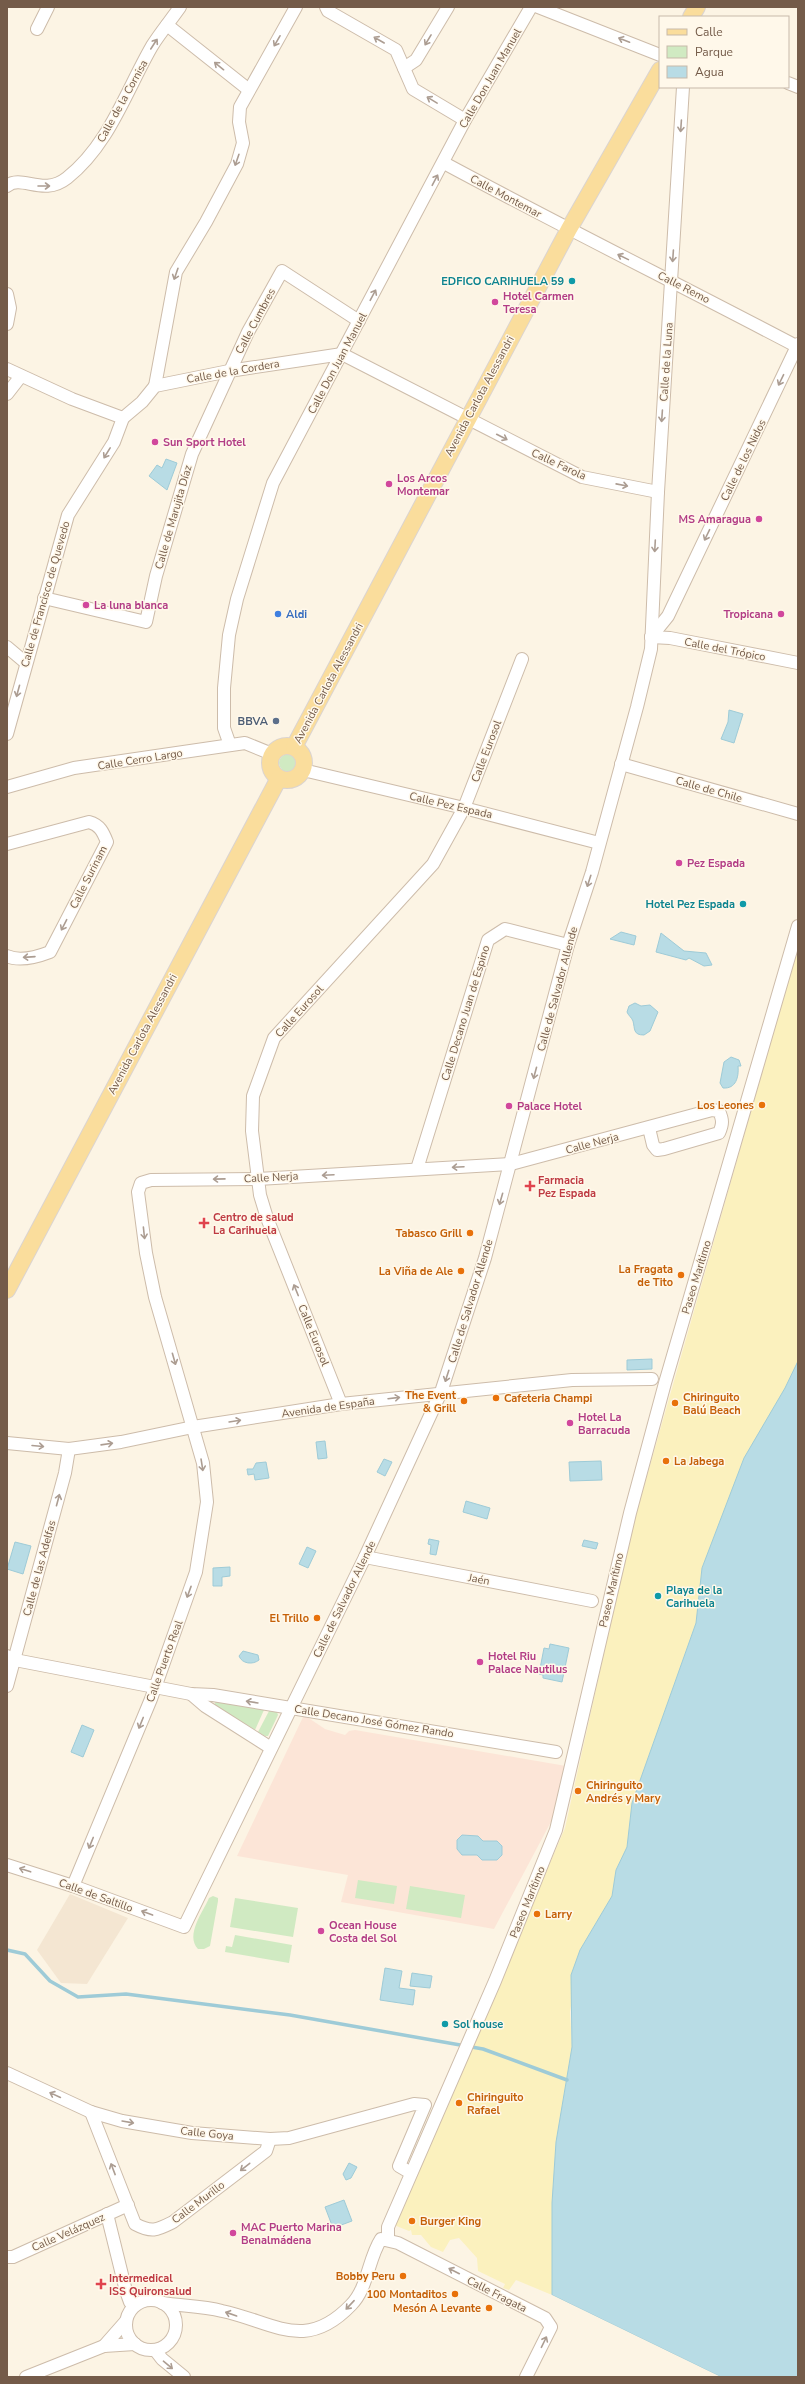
<svg xmlns="http://www.w3.org/2000/svg" width="805" height="2384" font-family="'Nunito Sans',sans-serif">
<rect width="100%" height="100%" fill="#fcf4e4"/>
<polygon fill="#f4e6d2" points="70,1894 128,1918 87,1984 61,1983 37,1950"/>
<polygon fill="#fce5d7" points="304,1715 325,1729 345,1735 349,1731 355,1730 566,1766 554,1816 494,1929 341,1902 348,1875 237,1856"/>
<g fill="#d0eac2">
<circle cx="288" cy="763" r="9"/>
<polygon points="216,1701 264,1710 255,1730 214,1705"/>
<polygon points="269,1711 277,1712 278,1715 268,1736 265,1736 258,1732"/>
<polygon points="358,1880 397,1886 394,1904 355,1898"/>
<polygon points="410,1886 465,1895 461,1918 406,1909"/>
<path d="M213,1896L218,1898V1901L210,1946L204,1949H198C185,1935 203,1912 209,1898Z"/>
<polygon points="235,1898 298,1908 293,1937 230,1927"/>
<polygon points="235,1935 292,1945 289,1963 225,1952 226,1946 232,1947"/>
</g>
<polygon fill="#fbf1be" points="798,946 798,1361 702,1568 696,1623 632,1803 627,1847 616,1870 612,1896 580,1950 570,2012 572,2047 556,2142 552,2203 552,2295 516,2280 509,2290 503,2288 505,2284 478,2271 477,2258 459,2238 450,2240 443,2252 431,2247 421,2235 412,2235 411,2230 409,2231 394,2225 565,1828 631,1532"/>
<g fill="#b8dce5" stroke="#9ecbd7">
<polygon points="166,459 177,463 167,490 149,476 157,465 162,468"/>
<polygon points="729,710 743,714 734,743 721,739 728,722"/>
<polygon points="621,932 636,936 634,945 610,939"/>
<polygon points="661,933 684,951 706,953 712,965 704,966 689,958 686,960 656,952"/>
<path d="M635,1003L641,1006L650,1005L658,1012L650,1031L644,1035C633,1035 635,1029 633,1021C632,1018 628,1015 627,1012L629,1006Z"/>
<path d="M731,1057L739,1060L741,1066H738C739,1077 736,1089 723,1088L720,1083L724,1062Z"/>
<polygon points="652,1359 652,1369 627,1370 627,1360"/>
<polygon points="798,1361 798,2377 721,2377 552,2295 552,2203 556,2142 572,2047 571,1975 580,1950 612,1896 616,1870 627,1847 632,1803 696,1623 702,1568 744,1458 785,1388"/>
<polygon points="325,1441 327,1458 318,1459 316,1442"/>
<polygon points="384,1459 392,1462 385,1476 377,1472"/>
<polygon points="601,1461 602,1480 570,1481 569,1462"/>
<polygon points="266,1462 269,1478 255,1480 254,1474 248,1475 247,1469 253,1469 256,1463"/>
<polygon points="466,1501 490,1508 487,1519 463,1512"/>
<polygon points="429,1539 439,1541 436,1555 430,1554 431,1545 428,1544"/>
<polygon points="584,1540 598,1543 596,1549 582,1546"/>
<polygon points="15,1542 31,1546 23,1574 7,1569"/>
<polygon points="307,1547 316,1551 308,1568 299,1564"/>
<polygon points="230,1567 230,1576 222,1577 222,1586 213,1586 213,1568"/>
<polygon points="550,1644 569,1648 562,1682 543,1678 543,1675 539,1674 544,1648 549,1649"/>
<path d="M243,1651L258,1655L259,1660C253,1665 242,1664 239,1656Z"/>
<polygon points="82,1725 94,1730 83,1757 71,1752"/>
<polygon points="462,1835 478,1836 483,1841 497,1841 502,1846 502,1855 497,1860 482,1860 477,1855 462,1855 457,1849 457,1840"/>
<polygon points="385,1968 402,1971 399,1988 415,1990 413,2005 380,2000"/>
<polygon points="412,1973 432,1976 430,1988 410,1986"/>
<polygon points="349,2163 357,2167 351,2178 346,2180 343,2174"/>
<polygon points="344,2200 352,2221 333,2228 325,2207"/>
</g>
<polygon fill="#fcf4e4" points="550,2294 552,2295 721,2377 716,2377 551,2297"/>
<g fill="none" stroke-linecap="round" stroke-linejoin="round">
<polyline stroke="#9ecbd7" stroke-width="3.5" points="7,1950 25,1954 50,1981 78,1997 126,1994 290,2015 483,2049 567,2080"/>
<g stroke="#cdbcaa" stroke-width="14">
<g id="minor">
<polyline points="326,7 328,11 396,50 413,89 465,120"/>
<polyline points="538,7 660,55"/>
<polyline points="167,25 249,90"/>
<polyline points="37,29 48,7"/>
<polyline points="404,68 416,60 448,7"/>
<polyline points="788,83 798,87"/>
<path d="M444,163C561,226 680,285 798,347"/>
<path d="M7,186C22,174 43,197 67,178C109,145 126,91 152,46C160,33 171,20 180,7"/>
<polyline points="7,294 10,308 7,324"/>
<polyline points="7,369 72,399 123,418 142,402 155,386 229,371 342,354 582,477 658,492"/>
<polyline points="155,386 176,272 206,222 237,164 243,143 239,122 240,107 296,7"/>
<polyline points="7,394 21,376"/>
<polyline points="44,598 146,622 156,576 192,454 248,332 282,271 359,321"/>
<polyline points="651,637 668,616 798,344"/>
<polyline points="651,637 670,638 798,663"/>
<polyline points="7,647 26,663"/>
<polyline points="7,734 68,515 114,442 123,418"/>
<polyline points="230,745 224,728 224,688 229,635 237,599 273,483 465,120 531,7"/>
<polyline points="621,764 798,814"/>
<polyline points="303,770 464,808 599,843"/>
<polyline points="7,787 74,768 245,743 272,754"/>
<path d="M7,844L89,822C100,825 103,832 107,842L50,952C37,957 20,962 7,956"/>
<polyline points="417,1169 488,940 505,929 568,945"/>
<polyline points="341,1404 267,1218 260,1195 252,1131 253,1096 274,1038 433,864 464,808 522,659"/>
<polyline points="7,1443 69,1449 121,1442 193,1427 341,1404 572,1380 652,1379"/>
<polyline points="365,1557 592,1601"/>
<polyline points="7,1656 15,1660 191,1694 213,1695 556,1752"/>
<polyline points="7,1686 65,1473 69,1449"/>
<polyline points="191,1694 205,1706 271,1748"/>
<polyline points="7,1865 73,1886 184,1927 365,1557 441,1392 485,1258 568,945 592,872 637,707 651,649 658,492 683,87"/>
<path d="M73,1886L151,1699L196,1572L207,1502L203,1463L155,1297L146,1253L138,1192L141,1183L151,1180L258,1179L511,1164L712,1110L719,1111C723,1120 723,1124 719,1133L664,1149L657,1150L653,1145L649,1128"/>
<polyline points="7,2073 91,2112 122,2121 192,2133 270,2139 289,2138 414,2104 425,2105 399,2166 411,2173"/>
<path d="M91,2112L135,2224C152,2233 157,2230 173,2222L266,2151L270,2139"/>
<polyline points="107,2214 126,2291 130,2302 134,2306"/>
<polyline points="388,2240 388,2227 495,1981 556,1830 630,1513 665,1383 798,926"/>
<polyline points="7,2257 13,2257 128,2205"/>
<circle cx="151" cy="2325" r="25"/>
<path d="M162,2303C182,2306 203,2306 222,2311C274,2322 305,2353 351,2305C368,2288 368,2259 381,2239L398,2243L545,2318L551,2327L526,2377"/>
<polyline points="104,2346 126,2321"/>
<polyline points="155,2350 162,2359 184,2377"/>
<polyline points="26,2377 104,2346 135,2344"/>
</g>
</g>
<g stroke="#dbd4d0" stroke-width="18">
<g id="major">
<polyline points="691,17 697,7"/>
<circle cx="287" cy="763" r="17"/>
<polyline points="294,747 569,229 660,70"/>
<polyline points="7,1290 279,778"/>
</g>
</g>
<use href="#minor" stroke="#fff" stroke-width="12"/>
<use href="#major" stroke="#fadd9c" stroke-width="16"/>
</g>
<defs><path id="oneway-shaft" d="M-6 0H5M1.5-3L5.5 0L1.5 3" fill="none" stroke-width="1.6" stroke-linecap="round" stroke-linejoin="round"/></defs>
<g stroke="#ac9d92">
<use href="#oneway-shaft" transform="translate(379 40) rotate(-150)"/>
<use href="#oneway-shaft" transform="translate(428 40) rotate(121)"/>
<use href="#oneway-shaft" transform="translate(624 40) rotate(-159)"/>
<use href="#oneway-shaft" transform="translate(277 41) rotate(120)"/>
<use href="#oneway-shaft" transform="translate(154 44) rotate(-57)"/>
<use href="#oneway-shaft" transform="translate(219 66) rotate(-141)"/>
<use href="#oneway-shaft" transform="translate(432 100) rotate(-149)"/>
<use href="#oneway-shaft" transform="translate(681 126) rotate(94)"/>
<use href="#oneway-shaft" transform="translate(237 160) rotate(109)"/>
<use href="#oneway-shaft" transform="translate(435 180) rotate(-62)"/>
<use href="#oneway-shaft" transform="translate(44 186)"/>
<use href="#oneway-shaft" transform="translate(673 256) rotate(94)"/>
<use href="#oneway-shaft" transform="translate(623 257) rotate(-154)"/>
<use href="#oneway-shaft" transform="translate(176 274) rotate(109)"/>
<use href="#oneway-shaft" transform="translate(373 295) rotate(-62)"/>
<use href="#oneway-shaft" transform="translate(781 380) rotate(116)"/>
<use href="#oneway-shaft" transform="translate(662 416) rotate(94)"/>
<use href="#oneway-shaft" transform="translate(502 437) rotate(27)"/>
<use href="#oneway-shaft" transform="translate(107 453) rotate(122)"/>
<use href="#oneway-shaft" transform="translate(622 485) rotate(11)"/>
<use href="#oneway-shaft" transform="translate(707 535) rotate(116)"/>
<use href="#oneway-shaft" transform="translate(655 546) rotate(93)"/>
<use href="#oneway-shaft" transform="translate(18 691) rotate(105)"/>
<use href="#oneway-shaft" transform="translate(589 881) rotate(108)"/>
<use href="#oneway-shaft" transform="translate(64 925) rotate(117)"/>
<use href="#oneway-shaft" transform="translate(29 957) rotate(176)"/>
<use href="#oneway-shaft" transform="translate(535 1073) rotate(105)"/>
<use href="#oneway-shaft" transform="translate(458 1167) rotate(177)"/>
<use href="#oneway-shaft" transform="translate(328 1175) rotate(177)"/>
<use href="#oneway-shaft" transform="translate(219 1179) rotate(179)"/>
<use href="#oneway-shaft" transform="translate(501 1199) rotate(106)"/>
<use href="#oneway-shaft" transform="translate(144 1233) rotate(84)"/>
<use href="#oneway-shaft" transform="translate(296 1290) rotate(-112)"/>
<use href="#oneway-shaft" transform="translate(174 1359) rotate(74)"/>
<use href="#oneway-shaft" transform="translate(447 1376) rotate(108)"/>
<use href="#oneway-shaft" transform="translate(394 1398) rotate(-7)"/>
<use href="#oneway-shaft" transform="translate(235 1421) rotate(-9)"/>
<use href="#oneway-shaft" transform="translate(107 1444) rotate(-8)"/>
<use href="#oneway-shaft" transform="translate(38 1446) rotate(5)"/>
<use href="#oneway-shaft" transform="translate(202 1465) rotate(81)"/>
<use href="#oneway-shaft" transform="translate(58 1500) rotate(-75)"/>
<use href="#oneway-shaft" transform="translate(189 1592) rotate(110)"/>
<use href="#oneway-shaft" transform="translate(252 1702) rotate(-171)"/>
<use href="#oneway-shaft" transform="translate(141 1723) rotate(112)"/>
<use href="#oneway-shaft" transform="translate(91 1843) rotate(112)"/>
<use href="#oneway-shaft" transform="translate(25 1870) rotate(-162)"/>
<use href="#oneway-shaft" transform="translate(147 1913) rotate(-160)"/>
<use href="#oneway-shaft" transform="translate(55 2095) rotate(-155)"/>
<use href="#oneway-shaft" transform="translate(128 2122) rotate(10)"/>
<use href="#oneway-shaft" transform="translate(245 2167) rotate(142)"/>
<use href="#oneway-shaft" transform="translate(113 2169) rotate(-111)"/>
<use href="#oneway-shaft" transform="translate(454 2271) rotate(-153)"/>
<use href="#oneway-shaft" transform="translate(350 2305) rotate(133)"/>
<use href="#oneway-shaft" transform="translate(231 2314) rotate(-161)"/>
<use href="#oneway-shaft" transform="translate(544 2342) rotate(-64)"/>
<use href="#oneway-shaft" transform="translate(168 2365) rotate(40)"/>
</g>
<g fill="#0f9aa8" stroke="#fff8ea" stroke-width="1.5">
<circle cx="572" cy="281" r="4"/>
<circle cx="743" cy="904" r="4"/>
<circle cx="658" cy="1596" r="4"/>
<circle cx="445" cy="2024" r="4"/>
</g>
<g fill="#d1479c" stroke="#fff8ea" stroke-width="1.5">
<circle cx="495" cy="302" r="4"/>
<circle cx="155" cy="442" r="4"/>
<circle cx="389" cy="484" r="4"/>
<circle cx="759" cy="519" r="4"/>
<circle cx="86" cy="605" r="4"/>
<circle cx="781" cy="614" r="4"/>
<circle cx="679" cy="863" r="4"/>
<circle cx="509" cy="1106" r="4"/>
<circle cx="570" cy="1423" r="4"/>
<circle cx="480" cy="1662" r="4"/>
<circle cx="321" cy="1931" r="4"/>
<circle cx="233" cy="2233" r="4"/>
</g>
<circle fill="#3f7fe0" stroke="#fff8ea" stroke-width="1.5" cx="278" cy="614" r="4"/>
<circle fill="#5c6f8a" stroke="#fff8ea" stroke-width="1.5" cx="276" cy="721" r="4"/>
<g fill="#e8710a" stroke="#fff8ea" stroke-width="1.5">
<circle cx="762" cy="1105" r="4"/>
<circle cx="470" cy="1233" r="4"/>
<circle cx="461" cy="1271" r="4"/>
<circle cx="681" cy="1275" r="4"/>
<circle cx="496" cy="1398" r="4"/>
<circle cx="464" cy="1401" r="4"/>
<circle cx="675" cy="1403" r="4"/>
<circle cx="666" cy="1461" r="4"/>
<circle cx="317" cy="1618" r="4"/>
<circle cx="578" cy="1791" r="4"/>
<circle cx="537" cy="1914" r="4"/>
<circle cx="459" cy="2103" r="4"/>
<circle cx="412" cy="2221" r="4"/>
<circle cx="403" cy="2276" r="4"/>
<circle cx="455" cy="2294" r="4"/>
<circle cx="489" cy="2308" r="4"/>
</g>
<g fill="#e0444e" stroke="#fff8ea" stroke-width="1.5">
<path d="M528 1180h4v4h4v4h-4v4h-4v-4h-4v-4h4z"/>
<path d="M202 1217h4v4h4v4h-4v4h-4v-4h-4v-4h4z"/>
<path d="M99 2278h4v4h4v4h-4v4h-4v-4h-4v-4h4z"/>
</g>
<g text-anchor="middle" stroke-width="3" stroke-linejoin="round" paint-order="stroke">
<g font-size="11" fill="#745b49" stroke="#fff8ea">
<text transform="translate(490 78) rotate(-60)" y="4">Calle Don Juan Manuel</text>
<text transform="translate(122 101) rotate(-61)" y="4">Calle de la Cornisa</text>
<text transform="translate(506 196) rotate(28)" y="4">Calle Montemar</text>
<text transform="translate(684 287) rotate(27)" y="4">Calle Remo</text>
<text transform="translate(255 321) rotate(-62)" y="4">Calle Cumbres</text>
<text transform="translate(666 362) rotate(-86)" y="4">Calle de la Luna</text>
<text transform="translate(337 363) rotate(-62)" y="4">Calle Don Juan Manuel</text>
<text transform="translate(233 371) rotate(-10)" y="4">Calle de la Cordera</text>
<text transform="translate(479 396) rotate(-62)" y="4">Avenida Carlota Alessandri</text>
<text transform="translate(743 460) rotate(-64)" y="4">Calle de los Nidos</text>
<text transform="translate(559 464) rotate(25)" y="4">Calle Farola</text>
<text transform="translate(173 517) rotate(-74)" y="4">Calle de Marujita Díaz</text>
<text transform="translate(45 594) rotate(-74)" y="4">Calle de Francisco de Quevedo</text>
<text transform="translate(725 649) rotate(11)" y="4">Calle del Trópico</text>
<text transform="translate(328 683) rotate(-62)" y="4">Avenida Carlota Alessandri</text>
<text transform="translate(486 751) rotate(-69)" y="4">Calle Eurosol</text>
<text transform="translate(140 759) rotate(-9)" y="4">Calle Cerro Largo</text>
<text transform="translate(709 789) rotate(16)" y="4">Calle de Chile</text>
<text transform="translate(451 805) rotate(13)" y="4">Calle Pez Espada</text>
<text transform="translate(88 877) rotate(-63)" y="4">Calle Surinam</text>
<text transform="translate(557 989) rotate(-75)" y="4">Calle de Salvador Allende</text>
<text transform="translate(299 1011) rotate(-48)" y="4">Calle Eurosol</text>
<text transform="translate(465 1013) rotate(-73)" y="4">Calle Decano Juan de Espino</text>
<text transform="translate(142 1034) rotate(-62)" y="4">Avenida Carlota Alessandri</text>
<text transform="translate(592 1143) rotate(-15)" y="4">Calle Nerja</text>
<text transform="translate(271 1177) rotate(-3)" y="4">Calle Nerja</text>
<text transform="translate(696 1277) rotate(-73)" y="4">Paseo Marítimo</text>
<text transform="translate(470 1301) rotate(-73)" y="4">Calle de Salvador Allende</text>
<text transform="translate(314 1335) rotate(68)" y="4">Calle Eurosol</text>
<text transform="translate(328 1407) rotate(-8)" y="4">Avenida de España</text>
<text transform="translate(39 1568) rotate(-75)" y="4">Calle de las Adelfas</text>
<text transform="translate(479 1579) rotate(11)" y="4">Jaén</text>
<text transform="translate(611 1590) rotate(-77)" y="4">Paseo Marítimo</text>
<text transform="translate(344 1599) rotate(-64)" y="4">Calle de Salvador Allende</text>
<text transform="translate(164 1661) rotate(-70)" y="4">Calle Puerto Real</text>
<text transform="translate(374 1721) rotate(9)" y="4">Calle Decano José Gómez Rando</text>
<text transform="translate(96 1895) rotate(20)" y="4">Calle de Saltillo</text>
<text transform="translate(527 1902) rotate(-68)" y="4">Paseo Marítimo</text>
<text transform="translate(207 2133) rotate(6)" y="4">Calle Goya</text>
<text transform="translate(198 2202) rotate(-37)" y="4">Calle Murillo</text>
<text transform="translate(68 2232) rotate(-24)" y="4">Calle Velázquez</text>
<text transform="translate(497 2294) rotate(27)" y="4">Calle Fragata</text>
</g>
<g font-size="11" font-weight="bold" fill="#0d838f" stroke="#fff8ea" text-anchor="end">
<text x="564" y="285">EDFICO CARIHUELA 59</text>
<text x="735" y="908">Hotel Pez Espada</text>
<text x="666" y="1594" text-anchor="start">Playa de la<tspan x="666" dy="13">Carihuela</tspan></text>
<text x="453" y="2028" text-anchor="start">Sol house</text>
</g>
<g font-size="11" font-weight="bold" fill="#b23c85" stroke="#fff8ea" text-anchor="start">
<text x="503" y="300">Hotel Carmen<tspan x="503" dy="13">Teresa</tspan></text>
<text x="163" y="446">Sun Sport Hotel</text>
<text x="397" y="482">Los Arcos<tspan x="397" dy="13">Montemar</tspan></text>
<text x="751" y="523" text-anchor="end">MS Amaragua</text>
<text x="94" y="609">La luna blanca</text>
<text x="773" y="618" text-anchor="end">Tropicana</text>
<text x="687" y="867">Pez Espada</text>
<text x="517" y="1110">Palace Hotel</text>
<text x="578" y="1421">Hotel La<tspan x="578" dy="13">Barracuda</tspan></text>
<text x="488" y="1660">Hotel Riu<tspan x="488" dy="13">Palace Nautilus</tspan></text>
<text x="329" y="1929">Ocean House<tspan x="329" dy="13">Costa del Sol</tspan></text>
<text x="241" y="2231">MAC Puerto Marina<tspan x="241" dy="13">Benalmádena</tspan></text>
</g>
<g font-size="11" font-weight="bold" fill="#366cbe" stroke="#fff8ea" text-anchor="start">
<text x="286" y="618">Aldi</text>
</g>
<g font-size="11" font-weight="bold" fill="#4e5e75" stroke="#fff8ea" text-anchor="end">
<text x="268" y="725">BBVA</text>
</g>
<g font-size="11" font-weight="bold" fill="#c56008" stroke="#fff8ea" text-anchor="end">
<text x="754" y="1109">Los Leones</text>
<text x="462" y="1237">Tabasco Grill</text>
<text x="673" y="1273">La Fragata<tspan x="673" dy="13">de Tito</tspan></text>
<text x="453" y="1275">La Viña de Ale</text>
<text x="456" y="1399">The Event<tspan x="456" dy="13">&amp; Grill</tspan></text>
<text x="683" y="1401" text-anchor="start">Chiringuito<tspan x="683" dy="13">Balú Beach</tspan></text>
<text x="504" y="1402" text-anchor="start">Cafeteria Champi</text>
<text x="674" y="1465" text-anchor="start">La Jabega</text>
<text x="309" y="1622">El Trillo</text>
<text x="586" y="1789" text-anchor="start">Chiringuito<tspan x="586" dy="13">Andrés y Mary</tspan></text>
<text x="545" y="1918" text-anchor="start">Larry</text>
<text x="467" y="2101" text-anchor="start">Chiringuito<tspan x="467" dy="13">Rafael</tspan></text>
<text x="420" y="2225" text-anchor="start">Burger King</text>
<text x="395" y="2280">Bobby Peru</text>
<text x="447" y="2298">100 Montaditos</text>
<text x="481" y="2312">Mesón A Levante</text>
</g>
<g font-size="11" font-weight="bold" fill="#be3a42" stroke="#fff8ea" text-anchor="start">
<text x="538" y="1184">Farmacia<tspan x="538" dy="13">Pez Espada</tspan></text>
<text x="213" y="1221">Centro de salud<tspan x="213" dy="13">La Carihuela</tspan></text>
<text x="109" y="2282">Intermedical<tspan x="109" dy="13">ISS Quironsalud</tspan></text>
</g>
</g>
<rect width="805" height="2384" fill="none" stroke="#745b49" stroke-width="16"/>
<rect x="659" y="16" width="130" height="72" fill="#fff8ea" stroke="#c7b9aa"/>
<rect x="667" y="29" width="20" height="6" fill="#fadd9c" stroke="#c7b9aa"/>
<text x="695" y="36" font-size="12" fill="#745b49">Calle</text>
<rect x="667" y="46" width="20" height="12" fill="#d0eac2" stroke="#c7b9aa"/>
<text x="695" y="56" font-size="12" fill="#745b49">Parque</text>
<rect x="667" y="66" width="20" height="12" fill="#b8dce5" stroke="#c7b9aa"/>
<text x="695" y="76" font-size="12" fill="#745b49">Agua</text>
</svg>
